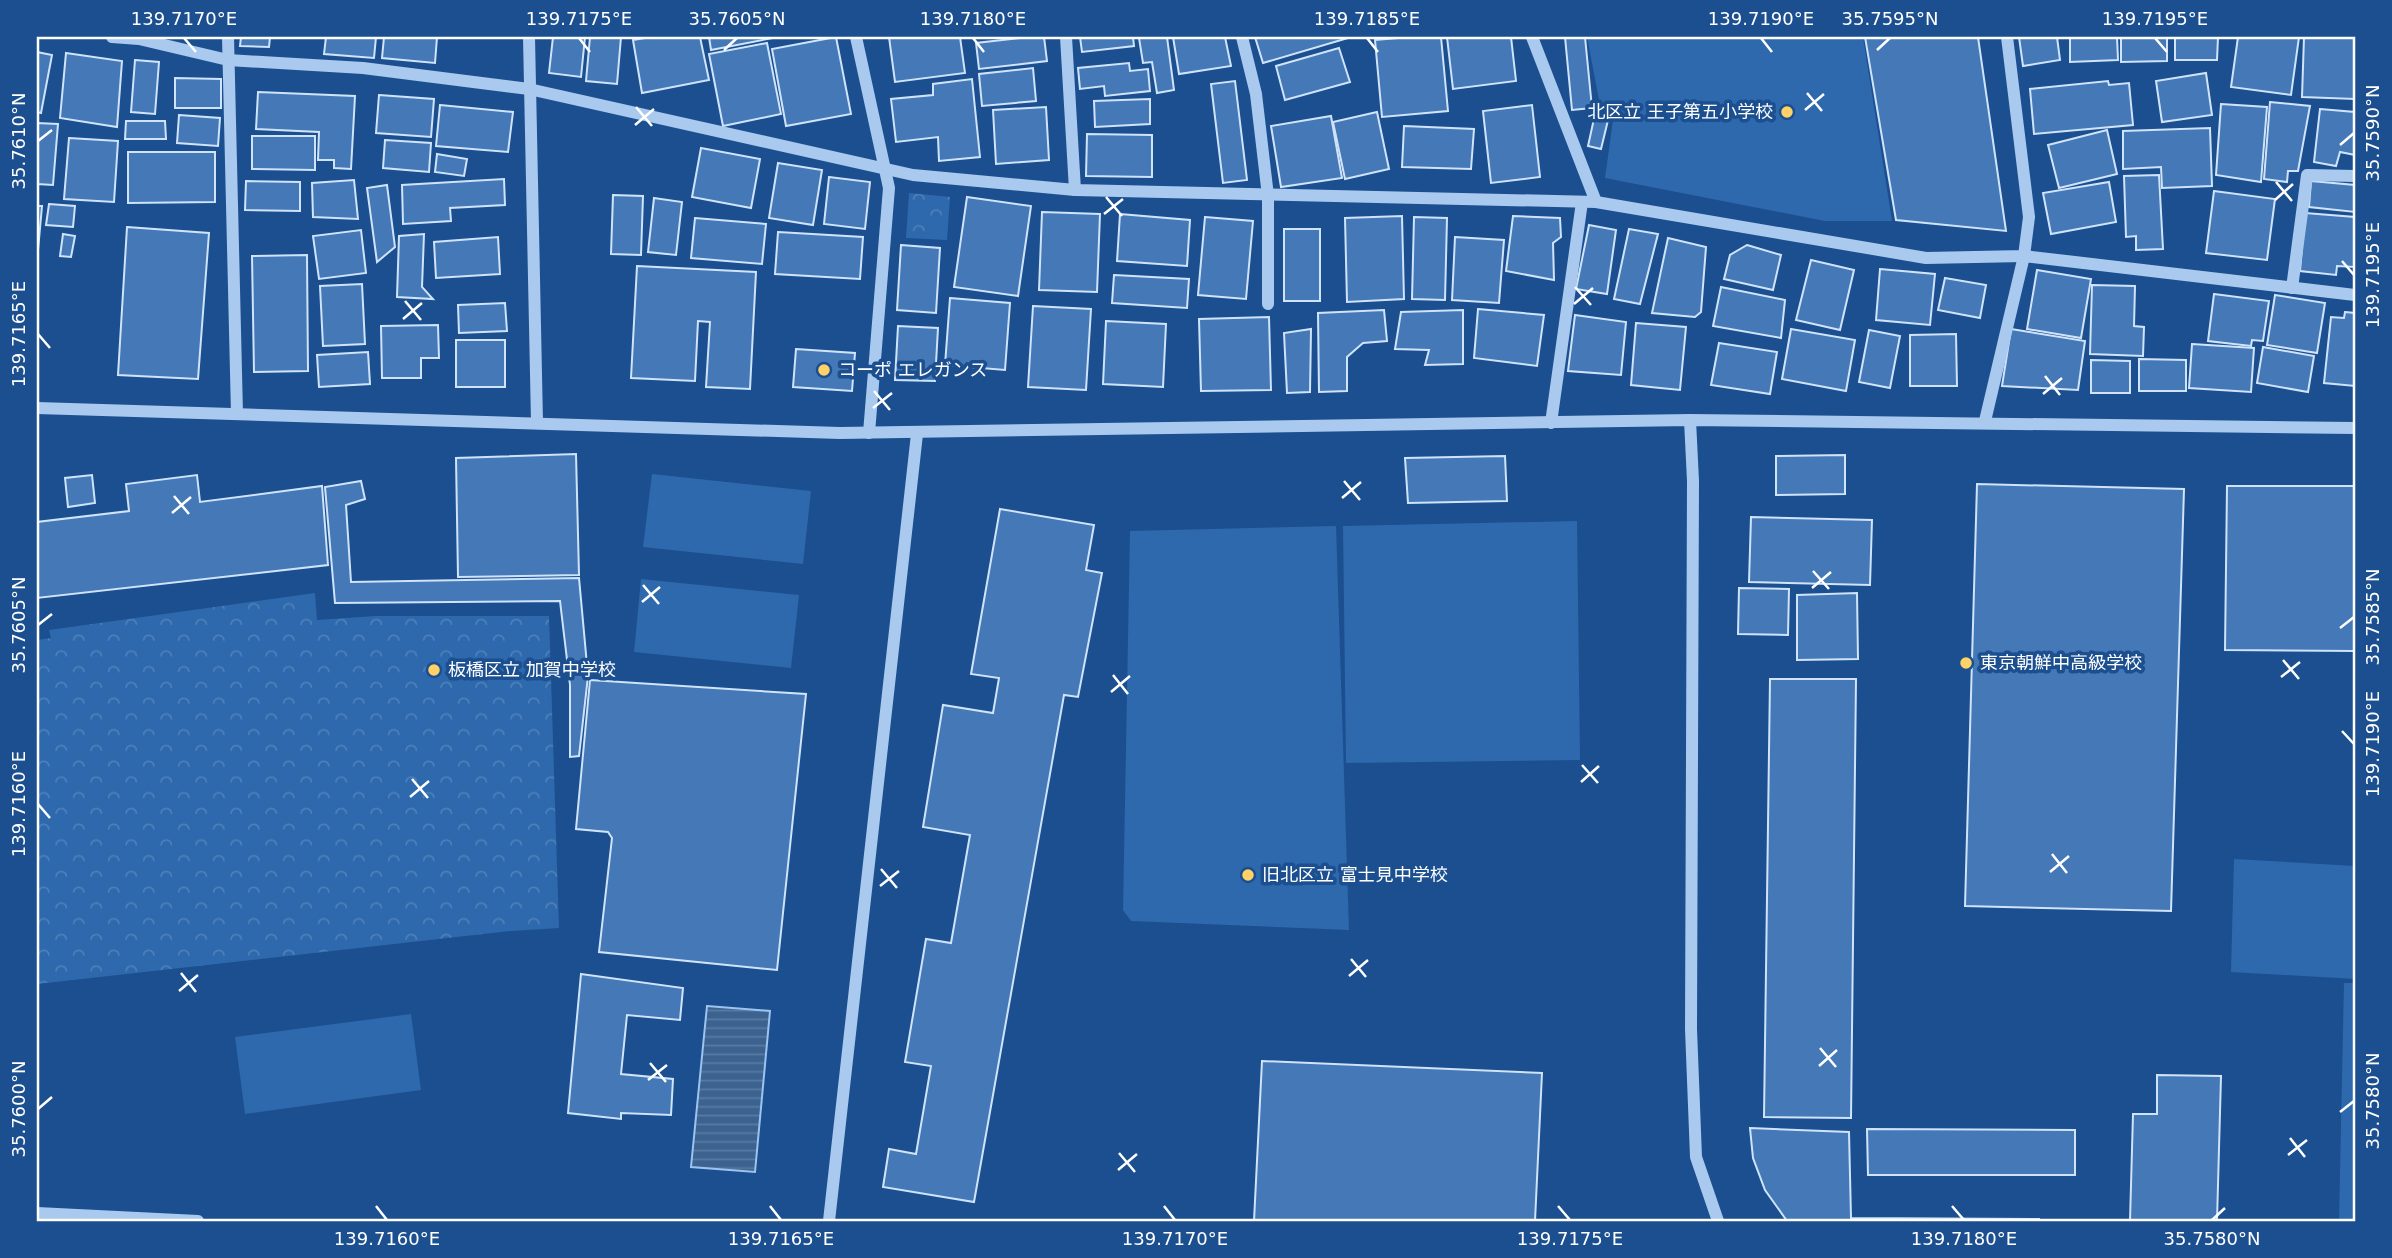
<svg xmlns="http://www.w3.org/2000/svg" width="2392" height="1258" font-family="'DejaVu Sans','Noto Sans JP',sans-serif">
<defs>
<pattern id="park-crowns" width="20" height="18" patternUnits="userSpaceOnUse" patternTransform="scale(1.75)"><rect width="20" height="18" fill="#2e69ad"/><path d="M2 6a3 3 0 1 1 6 0M12 15a3 3 0 1 1 6 0" fill="none" stroke="#4d80b9"/></pattern>
<pattern id="water-rules" width="6" height="5" patternUnits="userSpaceOnUse" patternTransform="scale(1.75)"><rect width="6" height="5" fill="#3c6290"/><path d="M0 2.5h6" fill="none" stroke="#597aa1"/></pattern>
</defs>
<rect width="100%" height="100%" fill="#1b4f8f"/>
<g fill="url(#park-crowns)">
<polygon points="909,193 950,197 947,240 906,238"/>
<polygon points="315,593 317,620 376,616 549,616 559,928 511,931 37,984 37,640 51,638 49,630"/>
</g>
<g fill="#2e69ad">
<polygon points="1587,37 1863,37 1892,221 1825,221 1605,178 1614,113 1601,110"/>
<polygon points="652,474 811,491 803,564 643,547"/>
<polygon points="1577,521 1580,760 1346,763 1343,526"/>
<polygon points="1336,526 1349,930 1131,921 1123,910 1130,531"/>
<polygon points="641,579 799,595 791,668 634,652"/>
<polygon points="2234,859 2355,866 2355,979 2231,972"/>
<polygon points="2344,983 2355,983 2355,1221 2339,1221"/>
<polygon points="411,1014 421,1090 245,1114 235,1037"/>
</g>
<polygon fill="url(#water-rules)" stroke="#9cc4f0" stroke-width="2" points="707,1006 770,1011 755,1172 691,1167"/>
<g fill="#4478b7" stroke="#cfe3fa" stroke-width="2">
<polygon points="241,37 270,37 269,47 240,46"/>
<polygon points="326,37 376,37 374,58 324,54"/>
<polygon points="384,37 437,37 435,63 382,58"/>
<polygon points="553,37 585,37 581,77 549,73"/>
<polygon points="590,37 621,37 617,84 586,81"/>
<polygon points="651,37 700,37 709,80 642,93 633,40"/>
<polygon points="709,37 778,37 711,50"/>
<polygon points="836,37 851,114 786,126 772,49"/>
<polygon points="889,37 960,37 965,73 895,82"/>
<polygon points="1028,37 1044,37 1047,61 979,69 976,43"/>
<polygon points="1080,37 1133,37 1134,46 1082,52"/>
<polygon points="1149,37 1167,37 1174,90 1157,93 1152,62 1143,63 1139,38"/>
<polygon points="1173,37 1225,37 1231,66 1179,74"/>
<polygon points="1255,37 1348,37 1348,38 1263,63"/>
<polygon points="1410,37 1441,37 1448,111 1382,117 1375,40"/>
<polygon points="1447,37 1511,37 1516,81 1453,89"/>
<polygon points="1565,37 1585,37 1592,108 1572,110"/>
<polygon points="1865,37 1978,37 2006,231 1896,220"/>
<polygon points="2019,37 2057,37 2060,60 2023,66"/>
<polygon points="2070,37 2117,37 2118,60 2070,62"/>
<polygon points="2121,37 2167,37 2167,61 2121,62"/>
<polygon points="2175,37 2218,37 2217,60 2175,60"/>
<polygon points="2238,37 2299,37 2291,95 2231,87"/>
<polygon points="2304,37 2355,37 2355,99 2302,97"/>
<polygon points="767,43 781,114 723,126 709,54"/>
<polygon points="1339,48 1350,82 1285,100 1276,66"/>
<polygon points="37,52 52,55 41,113 37,112"/>
<polygon points="66,53 122,61 117,127 60,118"/>
<polygon points="135,60 159,62 155,114 131,112"/>
<polygon points="1129,63 1130,71 1148,69 1150,91 1105,96 1104,86 1080,89 1078,68"/>
<polygon points="1033,68 1036,101 982,106 979,74"/>
<polygon points="2206,73 2212,115 2162,122 2156,81"/>
<polygon points="175,78 221,79 221,108 175,108"/>
<polygon points="972,79 980,157 939,161 938,137 896,142 891,99 933,95 933,84"/>
<polygon points="1235,81 1247,180 1223,183 1211,84"/>
<polygon points="2108,81 2109,85 2129,83 2133,125 2034,134 2030,89"/>
<polygon points="258,92 355,96 351,169 334,168 334,160 318,160 319,132 256,129"/>
<polygon points="379,95 434,99 431,137 376,133"/>
<polygon points="1150,99 1150,124 1095,127 1094,101"/>
<polygon points="2270,102 2310,106 2298,171 2288,171 2287,182 2264,179"/>
<polygon points="2221,104 2267,107 2261,182 2216,175"/>
<polygon points="440,105 513,112 508,152 436,146"/>
<polygon points="1532,105 1540,177 1491,183 1483,111"/>
<polygon points="1046,107 1049,160 996,164 993,110"/>
<polygon points="2320,109 2355,112 2355,155 2340,152 2336,166 2314,162"/>
<polygon points="1377,112 1389,169 1345,179 1333,122"/>
<polygon points="1595,114 1609,116 1601,149 1588,146"/>
<polygon points="179,115 220,118 218,146 177,143"/>
<polygon points="1331,116 1342,178 1281,187 1271,126"/>
<polygon points="126,121 165,121 166,139 125,139"/>
<polygon points="37,123 58,124 53,185 37,184"/>
<polygon points="1404,126 1474,129 1471,169 1402,167"/>
<polygon points="2210,128 2212,186 2162,188 2161,167 2123,169 2123,131"/>
<polygon points="2107,130 2117,174 2059,188 2048,145"/>
<polygon points="1087,134 1152,135 1152,177 1086,176"/>
<polygon points="252,136 315,136 315,170 252,169"/>
<polygon points="69,138 118,141 114,202 64,199"/>
<polygon points="385,140 431,143 429,172 383,168"/>
<polygon points="701,148 760,159 751,208 692,197"/>
<polygon points="128,152 215,152 215,202 128,203"/>
<polygon points="437,154 467,159 464,176 435,172"/>
<polygon points="778,163 822,170 813,225 769,218"/>
<polygon points="2159,175 2163,249 2136,250 2136,236 2126,237 2124,176"/>
<polygon points="829,177 870,182 865,229 824,224"/>
<polygon points="504,179 505,205 450,208 451,221 403,224 402,185"/>
<polygon points="354,180 358,219 313,217 312,183"/>
<polygon points="246,181 300,182 300,211 245,210"/>
<polygon points="2311,181 2355,185 2355,212 2309,207"/>
<polygon points="2109,182 2116,222 2051,234 2043,193"/>
<polygon points="387,185 395,247 377,262 367,188"/>
<polygon points="2214,191 2275,199 2267,260 2206,253"/>
<polygon points="613,195 643,196 641,255 611,254"/>
<polygon points="967,197 1031,206 1018,296 954,287"/>
<polygon points="654,198 682,202 676,255 648,252"/>
<polygon points="49,204 75,206 73,227 46,225"/>
<polygon points="37,206 42,206 37,261"/>
<polygon points="1042,212 1100,214 1097,292 1039,290"/>
<polygon points="2305,213 2355,217 2355,267 2337,266 2336,275 2300,271"/>
<polygon points="1120,214 1190,220 1187,266 1117,261"/>
<polygon points="1402,216 1404,299 1347,302 1345,218"/>
<polygon points="1513,216 1560,218 1561,237 1553,243 1554,280 1506,271"/>
<polygon points="1205,217 1253,221 1246,299 1198,295"/>
<polygon points="1414,217 1447,218 1445,300 1412,299"/>
<polygon points="695,218 766,224 762,264 691,258"/>
<polygon points="1589,225 1616,230 1607,294 1576,289"/>
<polygon points="127,227 209,233 198,379 118,375"/>
<rect x="1284" y="229" width="36" height="72"/>
<polygon points="1629,229 1658,234 1640,304 1614,299"/>
<polygon points="361,230 366,273 319,279 313,236"/>
<polygon points="778,232 863,237 860,279 775,274"/>
<polygon points="63,234 75,236 71,257 60,256"/>
<polygon points="424,234 422,287 433,299 397,297 399,236"/>
<polygon points="498,237 500,274 436,278 434,242"/>
<polygon points="1455,237 1504,240 1499,303 1452,300"/>
<polygon points="1668,238 1706,247 1701,312 1695,317 1652,313"/>
<polygon points="901,245 940,248 936,313 897,310"/>
<polygon points="1747,245 1781,255 1773,290 1724,279 1730,255"/>
<polygon points="307,255 308,371 254,372 252,256"/>
<polygon points="1811,260 1854,270 1840,330 1796,320"/>
<polygon points="637,266 756,272 750,389 706,387 710,322 698,321 695,381 631,378"/>
<polygon points="1880,269 1935,274 1930,325 1876,320"/>
<polygon points="2037,270 2091,279 2081,338 2027,329"/>
<polygon points="1114,275 1189,279 1187,308 1112,303"/>
<polygon points="1945,278 1986,285 1980,318 1938,310"/>
<polygon points="362,284 365,344 323,346 320,286"/>
<polygon points="2092,285 2135,286 2134,326 2144,327 2143,356 2090,354"/>
<polygon points="1721,287 1785,300 1781,338 1713,326"/>
<polygon points="2214,294 2269,301 2263,341 2252,340 2251,346 2208,341"/>
<polygon points="2275,295 2325,303 2317,353 2267,345"/>
<polygon points="950,298 1010,303 1005,370 945,365"/>
<polygon points="505,303 507,331 459,333 458,305"/>
<polygon points="1033,306 1091,309 1086,390 1028,387"/>
<polygon points="1478,309 1544,315 1537,366 1474,358"/>
<polygon points="1384,310 1387,341 1363,343 1347,357 1347,391 1319,392 1318,313"/>
<polygon points="1463,310 1463,364 1425,365 1429,350 1395,349 1401,312"/>
<polygon points="2345,312 2355,313 2355,386 2324,383 2331,317 2344,318"/>
<polygon points="1575,315 1626,322 1621,375 1568,371"/>
<polygon points="1269,317 1271,390 1201,391 1199,319"/>
<polygon points="1106,321 1166,324 1163,387 1103,384"/>
<polygon points="1636,323 1686,327 1680,390 1631,385"/>
<polygon points="438,325 439,358 421,358 421,378 382,378 381,326"/>
<polygon points="898,326 938,328 935,381 895,380"/>
<polygon points="1311,329 1310,392 1287,393 1284,333"/>
<polygon points="1791,329 1855,340 1846,391 1782,379"/>
<polygon points="2011,329 2085,341 2078,390 2002,386"/>
<polygon points="1869,330 1900,336 1890,388 1859,382"/>
<polygon points="1956,334 1957,386 1910,386 1910,335"/>
<rect x="456" y="340" width="49" height="47"/>
<polygon points="1719,343 1777,352 1770,394 1711,385"/>
<polygon points="2192,344 2254,348 2251,392 2189,388"/>
<polygon points="2263,347 2314,356 2308,392 2257,383"/>
<polygon points="796,349 855,353 852,391 793,387"/>
<polygon points="368,352 370,384 319,387 317,355"/>
<polygon points="2139,359 2186,360 2186,391 2139,391"/>
<polygon points="2091,360 2130,361 2130,393 2091,393"/>
<polygon points="576,454 579,575 458,577 456,458"/>
<polygon points="1845,455 1845,494 1776,495 1776,456"/>
<polygon points="1505,456 1507,501 1408,503 1405,458"/>
<polygon points="92,475 95,503 68,507 65,478"/>
<polygon points="197,475 200,502 322,486 328,565 37,598 37,522 129,511 126,484"/>
<polygon points="361,481 365,499 346,505 351,582 579,578 588,676 579,756 570,757 570,685 560,601 335,603 325,487"/>
<polygon points="1977,484 2184,489 2171,911 1965,906"/>
<polygon points="2227,486 2355,486 2355,651 2225,650"/>
<polygon points="1000,509 1094,525 1086,570 1102,573 1078,697 1064,695 974,1202 883,1187 889,1149 916,1154 931,1066 905,1062 926,939 951,943 970,835 923,827 943,705 993,713 999,678 971,674"/>
<polygon points="1751,517 1872,520 1870,585 1749,582"/>
<polygon points="1739,588 1789,589 1788,635 1738,634"/>
<polygon points="1857,593 1858,659 1797,660 1797,595"/>
<polygon points="1770,679 1856,679 1851,1118 1764,1117"/>
<polygon points="590,680 806,694 777,970 599,952 612,838 608,832 576,829"/>
<polygon points="581,974 683,988 680,1020 627,1015 621,1074 673,1079 671,1115 621,1113 621,1119 568,1113"/>
<polygon points="1262,1061 1542,1073 1535,1221 1254,1221"/>
<polygon points="2157,1075 2221,1076 2217,1221 2130,1221 2133,1114 2157,1114"/>
<polygon points="1750,1128 1849,1132 1851,1218 2039,1219 2039,1221 1787,1221 1765,1190 1753,1158"/>
<polygon points="1867,1129 2075,1130 2075,1175 1868,1175"/>
</g>
<g fill="none" stroke-linecap="round" stroke-linejoin="round">
<g stroke="#a9c9ee" stroke-width="12">
<polyline points="112,37 139,39 228,60 363,68 529,89 913,175 1075,190 1596,202 1926,258 2024,256 2029,217 2007,37"/>
<polyline points="228,37 237,414"/>
<polyline points="529,37 537,422"/>
<polyline points="856,37 889,188 869,433"/>
<polyline points="1066,37 1075,190"/>
<polyline points="1242,37 1256,94 1268,196 1268,304"/>
<polyline points="1532,37 1596,202"/>
<polyline points="2292,288 2307,175 2355,176"/>
<polyline points="37,408 840,433 1690,420 2355,428"/>
<polyline points="1690,420 1693,481 1691,1029 1696,1157 1718,1221"/>
<polyline points="1985,421 2024,256 2355,295"/>
<polyline points="1551,423 1582,202"/>
<polyline points="37,1213 198,1221"/>
<polyline points="829,1221 917,434"/>
</g>
</g>
<path fill="none" stroke="#fff" stroke-width="2.5" d="M184,38L196,52M579,38L590,52M973,38L984,52M1367,38L1378,52M1761,38L1772,52M2155,38L2167,52M724,50L737,38M1877,50L1890,38M1807,93L1822,111M636,107L652,126M1805,110L1824,94M635,125L654,109M38,141L52,130M2340,145L2354,133M2276,182L2292,201M1106,197L1122,216M2275,200L2293,184M1104,214L1123,199M2342,261L2354,275M1575,287L1591,305M405,301L421,320M1574,304L1593,288M403,319L422,303M38,334L50,348M2045,376L2060,395M874,391L890,410M2043,394L2062,378M873,408L892,393M1344,481L1360,500M174,496L189,514M1342,498L1361,482M172,513L191,497M1813,571L1829,589M643,585L659,604M1812,588L1831,572M642,602L660,587M38,625L52,614M2340,628L2354,617M2283,660L2299,679M1113,675L1128,694M2281,677L2300,662M1111,692L1130,676M2342,731L2354,744M1582,765L1598,783M412,779L428,798M1581,782L1599,766M410,797L429,781M38,804L50,818M2052,854L2067,873M881,869L897,888M2050,872L2069,856M880,886L899,871M1351,959L1366,977M181,973L196,992M1349,976L1368,960M179,991L198,975M1820,1048L1836,1067M650,1063L666,1082M1819,1066L1837,1050M648,1080L667,1065M38,1109L52,1097M2340,1112L2354,1101M2290,1138L2305,1157M1119,1153L1135,1172M2288,1155L2307,1140M1118,1170L1137,1154M376,1206L387,1220M770,1206L781,1220M1164,1206L1175,1220M1558,1206L1570,1220M1952,1206L1964,1220M2212,1220L2225,1208"/>
<g fill="#ffd166" stroke="#1b4f8f" stroke-width="2.5">
<circle cx="1787" cy="112" r="7"/>
<circle cx="824" cy="370" r="7"/>
<circle cx="1966" cy="663" r="7"/>
<circle cx="434" cy="670" r="7"/>
<circle cx="1248" cy="875" r="7"/>
</g>
<g text-anchor="middle" stroke-width="7" stroke-linejoin="round" paint-order="stroke">
<g font-size="18" fill="#fff" stroke="#1b4f8f" text-anchor="start">
<text x="1773" y="118" text-anchor="end">北区立 王子第五小学校</text>
<text x="838" y="376">コーポ エレガンス</text>
<text x="1980" y="669">東京朝鮮中高級学校</text>
<text x="448" y="676">板橋区立 加賀中学校</text>
<text x="1262" y="881">旧北区立 富士見中学校</text>
</g>
</g>
<rect width="2392" height="1258" fill="none" stroke="#1b4f8f" stroke-width="77"/>
<rect x="38" y="38" width="2316" height="1182" fill="none" stroke="#fff" stroke-width="2.5"/>
<g font-size="18" text-anchor="middle" fill="#fff">
<text x="184" y="25">139.7170°E</text>
<text x="579" y="25">139.7175°E</text>
<text x="737" y="25">35.7605°N</text>
<text x="973" y="25">139.7180°E</text>
<text x="1367" y="25">139.7185°E</text>
<text x="1761" y="25">139.7190°E</text>
<text x="1890" y="25">35.7595°N</text>
<text x="2155" y="25">139.7195°E</text>
<text transform="translate(2373 133) rotate(-90)" y="6">35.7590°N</text>
<text transform="translate(19 141) rotate(-90)" y="6">35.7610°N</text>
<text transform="translate(2373 275) rotate(-90)" y="6">139.7195°E</text>
<text transform="translate(19 334) rotate(-90)" y="6">139.7165°E</text>
<text transform="translate(2373 617) rotate(-90)" y="6">35.7585°N</text>
<text transform="translate(19 625) rotate(-90)" y="6">35.7605°N</text>
<text transform="translate(2373 744) rotate(-90)" y="6">139.7190°E</text>
<text transform="translate(19 804) rotate(-90)" y="6">139.7160°E</text>
<text transform="translate(2373 1101) rotate(-90)" y="6">35.7580°N</text>
<text transform="translate(19 1109) rotate(-90)" y="6">35.7600°N</text>
<text x="387" y="1245">139.7160°E</text>
<text x="781" y="1245">139.7165°E</text>
<text x="1175" y="1245">139.7170°E</text>
<text x="1570" y="1245">139.7175°E</text>
<text x="1964" y="1245">139.7180°E</text>
<text x="2212" y="1245">35.7580°N</text>
</g>
</svg>
